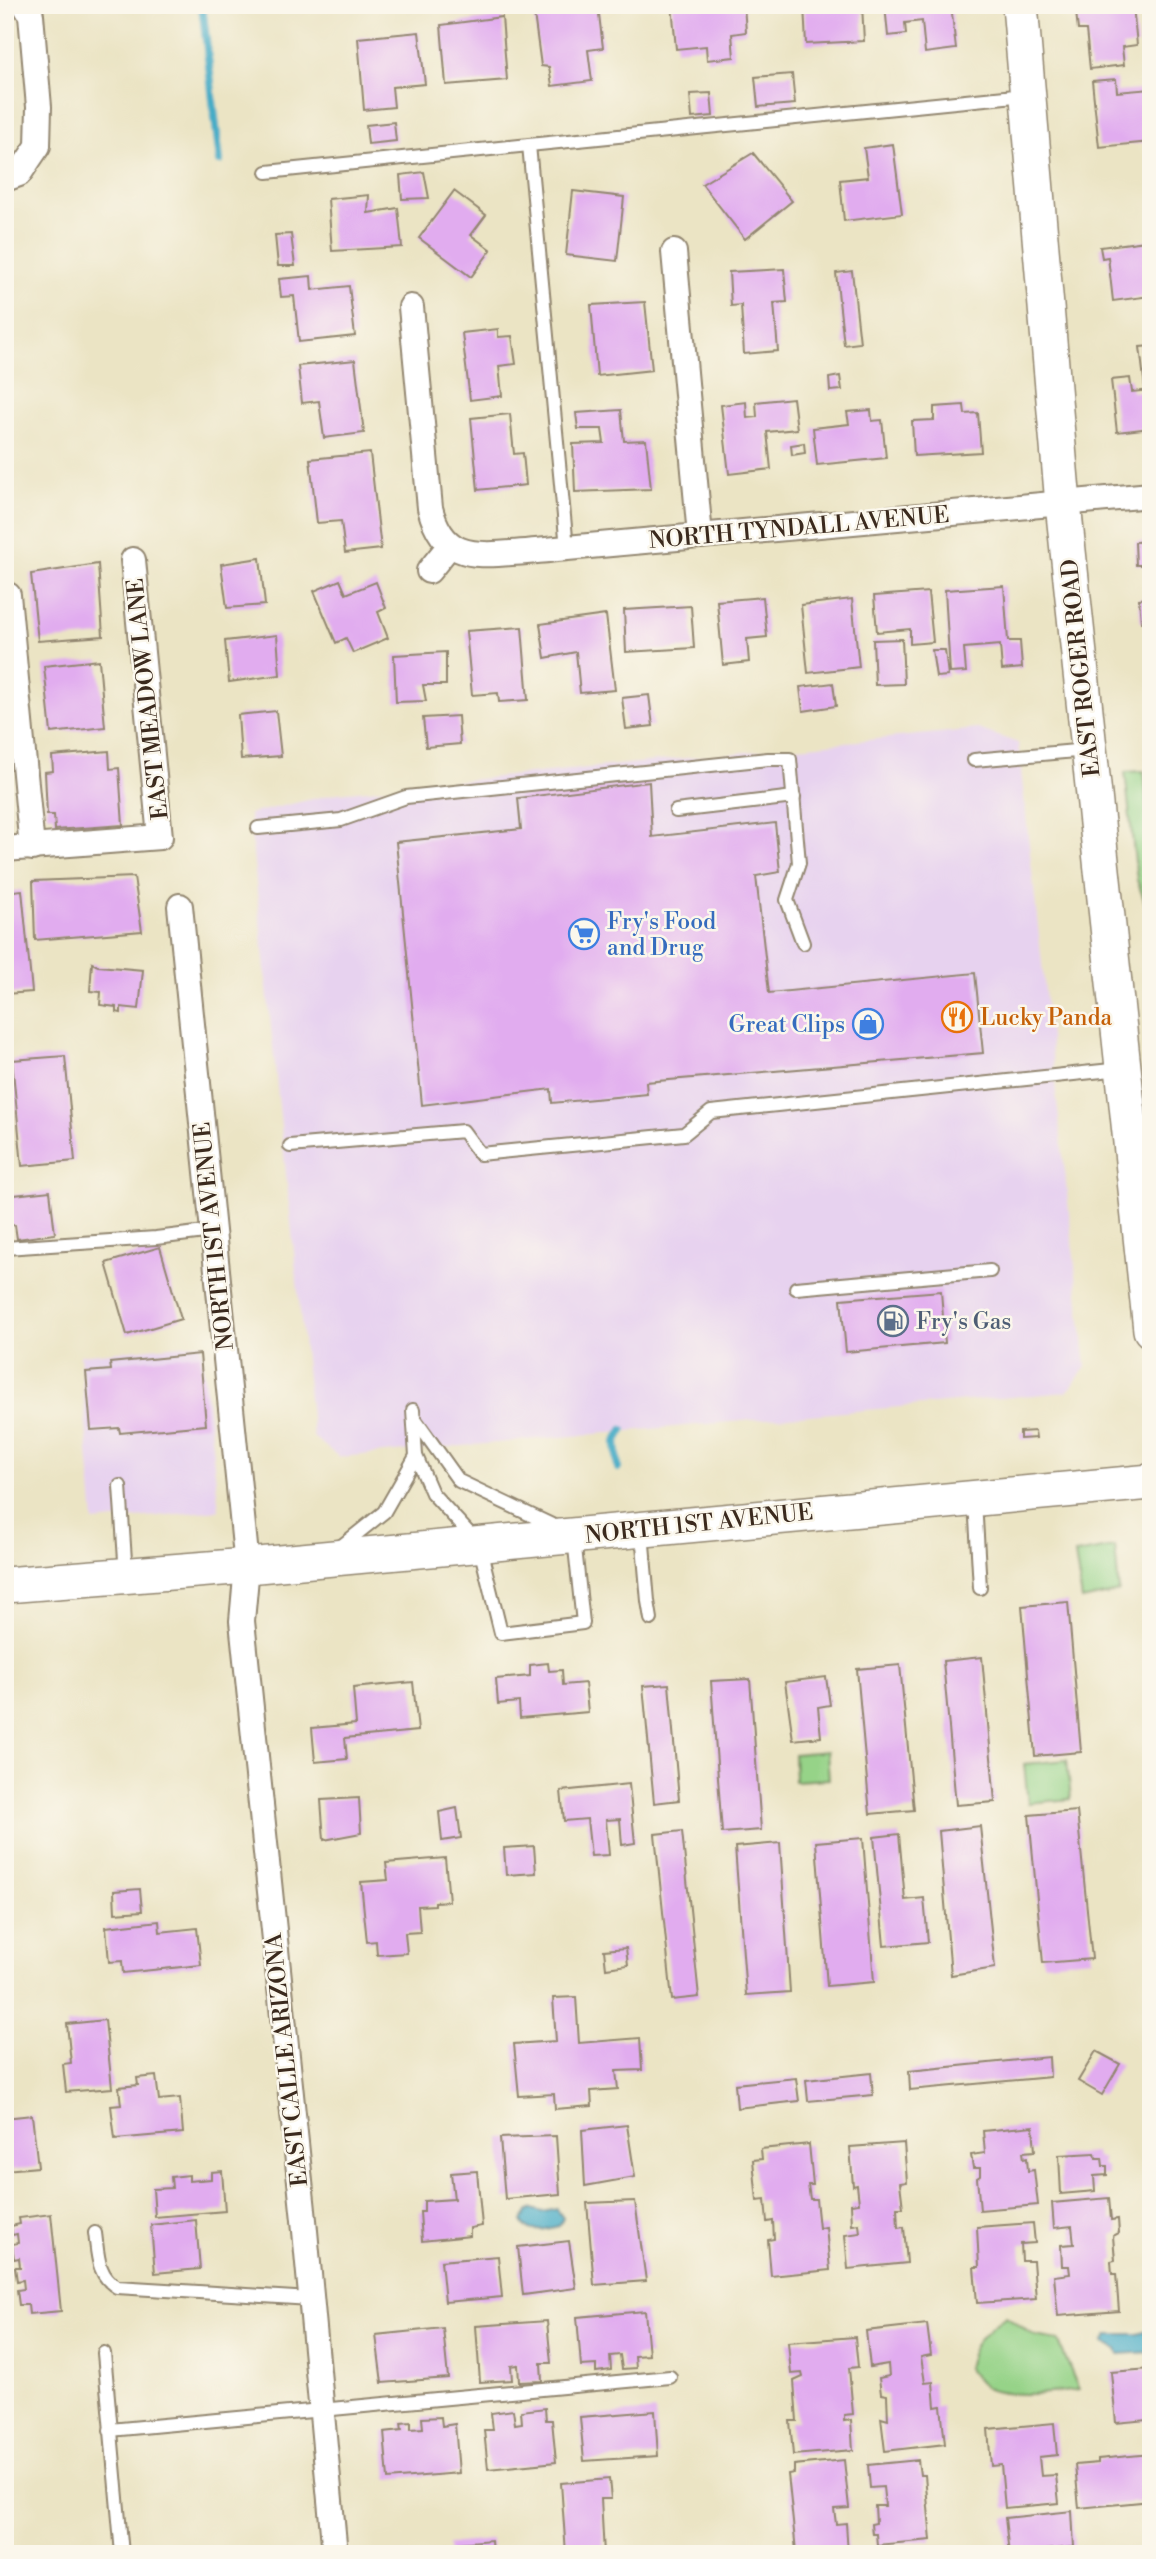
<svg xmlns="http://www.w3.org/2000/svg" width="1156" height="2559" font-family="'Libre Bodoni',serif">
<rect width="100%" height="100%" fill="#fbf7ec"/>
<filter id="ink" filterUnits="userSpaceOnUse"><feTurbulence type="fractalNoise" baseFrequency=".0143" numOctaves="2"/><feDisplacementMap in="SourceGraphic" scale="14" xChannelSelector="R" yChannelSelector="G"/><feConvolveMatrix kernelMatrix="1 2 1 2 8 2 1 2 1" color-interpolation-filters="sRGB"/></filter>
<filter id="wash" filterUnits="userSpaceOnUse"><feTurbulence type="fractalNoise" baseFrequency=".00686" numOctaves="4" result="noise"/><feDisplacementMap in="SourceGraphic" scale="28" xChannelSelector="R" yChannelSelector="G"/><feGaussianBlur stdDeviation="1.57" result="paint"/><feColorMatrix in="noise" values="0 0 0 0 0 0 0 0 0 0 0 0 0 0 0 0 0 1.4 0 .05"/><feComposite in="paint" operator="in"/></filter>
<g filter="url(#wash)">
<rect width="100%" height="100%" fill="#ebe4c4"/>
<g fill="#e7d2ef">
<polygon points="978,729 1018,743 1086,1367 1067,1392 339,1457 313,1437 249,814 338,793"/>
<polygon points="201,1343 219,1510 94,1522 80,1355"/>
</g>
<g fill="#96d388" stroke="#687e53" stroke-width="2">
<polygon points="1144,771 1151,856 1151,919 1137,880 1125,772"/>
<polygon points="1115,1547 1119,1592 1082,1600 1075,1554"/>
<polygon points="827,1751 829,1779 795,1781 794,1754"/>
<polygon points="1067,1760 1071,1799 1028,1803 1024,1764"/>
<path d="M1006,2316L1035,2336L1058,2340L1079,2390C1056,2393 1007,2398 986,2388C979,2384 972,2374 967,2368C972,2343 985,2330 1006,2316Z"/>
</g>
<g fill="#46acc6" stroke="#406b72" stroke-width="2">
<path d="M532,2209L543,2212L557,2209L563,2218L559,2226C546,2229 529,2236 522,2221L527,2212Z"/>
<polygon points="1151,2330 1151,2352 1119,2354 1117,2349 1104,2342 1109,2334 1138,2334"/>
</g>
<g fill="none" stroke-linecap="round" stroke-linejoin="round">
<g stroke="#46acc6" stroke-width="8">
<polyline points="202,5 220,161"/>
<polyline points="618,1468 616,1442 623,1430"/>
</g>
</g>
<g id="blocks">
<g fill="#e1acef">
<polygon points="672,5 744,5 746,32 732,34 734,57 707,60 706,46 676,49"/>
<polygon points="804,5 862,5 864,41 806,44"/>
<polygon points="885,5 951,5 956,49 925,53 922,21 905,23 906,34 888,36"/>
<polygon points="598,6 603,48 588,50 592,81 552,86 549,67 541,66 534,14"/>
<polygon points="1133,6 1137,45 1122,47 1124,65 1090,69 1086,30 1078,30 1076,12"/>
<polygon points="502,17 507,80 446,85 441,25"/>
<polygon points="419,32 425,84 392,87 394,107 364,110 358,38"/>
<polygon points="792,74 795,104 758,107 755,77"/>
<polygon points="1116,79 1117,92 1151,89 1151,142 1099,147 1092,81"/>
<polygon points="711,93 713,116 692,118 690,94"/>
<polygon points="394,122 396,141 368,144 366,125"/>
<polygon points="893,144 902,214 844,221 840,180 868,177 864,148"/>
<polygon points="753,153 792,201 745,239 702,184"/>
<polygon points="424,172 429,198 402,199 400,175"/>
<polygon points="454,191 486,215 471,235 491,250 471,277 419,238"/>
<polygon points="573,191 624,197 617,261 566,255"/>
<polygon points="369,195 368,213 398,208 402,247 332,251 328,199"/>
<polygon points="291,234 295,266 278,266 275,235"/>
<polygon points="1146,241 1151,296 1113,301 1108,257 1102,258 1100,247"/>
<polygon points="784,269 787,302 774,303 778,351 744,354 741,305 731,306 729,272"/>
<polygon points="852,271 860,343 844,345 836,273"/>
<polygon points="311,276 312,290 349,286 355,336 299,342 294,296 281,297 279,279"/>
<polygon points="645,302 652,370 597,376 591,305"/>
<polygon points="498,329 498,337 512,336 516,364 499,366 502,396 470,400 462,333"/>
<polygon points="1151,346 1151,387 1145,388 1140,347"/>
<polygon points="355,360 364,433 324,438 319,401 302,403 298,366"/>
<polygon points="840,376 842,390 830,391 829,378"/>
<polygon points="1130,378 1132,392 1151,390 1151,428 1117,432 1111,380"/>
<polygon points="793,398 797,429 767,432 771,469 729,474 721,405 746,402 747,418 757,417 756,402"/>
<polygon points="964,405 965,414 978,413 981,452 914,456 912,421 934,420 934,407"/>
<polygon points="621,410 624,441 646,440 651,489 575,492 573,444 604,443 602,429 578,429 576,413"/>
<polygon points="871,410 872,421 882,420 886,458 817,465 813,428 849,424 847,412"/>
<polygon points="510,414 514,454 523,453 526,485 478,490 471,418"/>
<polygon points="804,443 805,453 792,455 791,445"/>
<polygon points="370,453 381,549 345,553 341,521 317,523 310,459"/>
<polygon points="1151,541 1151,565 1136,565 1135,542"/>
<polygon points="260,558 265,605 227,608 221,564"/>
<polygon points="98,564 103,636 38,641 31,574"/>
<polygon points="340,580 346,594 376,582 386,608 378,612 388,638 353,653 346,638 336,643 314,591"/>
<polygon points="1004,586 1008,641 1020,641 1022,668 1002,670 1000,645 964,648 966,672 950,673 945,590"/>
<polygon points="928,592 933,642 910,644 910,629 877,632 874,596"/>
<polygon points="763,597 767,637 747,639 749,662 723,665 717,601"/>
<polygon points="1151,598 1151,622 1141,622 1139,599"/>
<polygon points="852,599 859,667 808,673 801,605"/>
<polygon points="691,606 694,648 626,652 624,610"/>
<polygon points="606,615 615,690 580,693 576,652 545,658 540,624"/>
<polygon points="522,627 528,700 499,702 498,693 472,695 466,631"/>
<polygon points="277,635 280,675 229,682 225,641"/>
<polygon points="902,639 904,684 875,685 873,640"/>
<polygon points="932,650 945,650 948,676 936,677"/>
<polygon points="446,652 446,685 423,685 426,701 396,702 394,655"/>
<polygon points="99,660 105,727 51,733 44,666"/>
<polygon points="833,683 836,706 803,711 800,687"/>
<polygon points="649,695 653,726 626,729 622,698"/>
<polygon points="276,711 281,756 241,759 238,715"/>
<polygon points="458,716 460,744 426,747 423,718"/>
<polygon points="109,751 110,769 119,768 123,825 55,830 54,815 47,815 45,772 53,771 52,756"/>
<polygon points="649,782 652,837 775,823 780,872 756,876 769,993 975,973 983,1053 646,1082 647,1094 552,1103 551,1089 422,1105 396,842 521,829 518,798"/>
<polygon points="134,877 142,931 35,940 33,881"/>
<polygon points="22,890 32,992 5,994 5,892"/>
<polygon points="92,963 98,966 143,970 139,1009 121,1007 121,1013 116,1012 116,1007 100,1005 101,992 90,991"/>
<polygon points="65,1056 75,1161 22,1166 12,1060"/>
<polygon points="50,1191 55,1234 17,1239 15,1225 5,1226 5,1196"/>
<polygon points="160,1247 181,1319 127,1335 106,1263"/>
<polygon points="941,1291 945,1343 846,1352 841,1299"/>
<polygon points="200,1354 206,1425 120,1433 119,1428 91,1430 86,1372 111,1370 110,1363"/>
<polygon points="1035,1431 1036,1438 1020,1439 1020,1432"/>
<polygon points="1068,1602 1081,1752 1035,1756 1022,1606"/>
<polygon points="982,1657 995,1802 956,1805 943,1661"/>
<polygon points="548,1663 549,1671 562,1670 563,1685 585,1683 588,1712 520,1718 519,1702 498,1704 496,1679 530,1676 530,1665"/>
<polygon points="900,1665 914,1810 870,1814 857,1669"/>
<polygon points="826,1677 830,1705 818,1707 821,1737 793,1740 785,1682"/>
<polygon points="750,1679 761,1830 722,1833 711,1681"/>
<polygon points="413,1682 418,1731 345,1738 347,1759 315,1762 312,1728 356,1724 353,1688"/>
<polygon points="669,1684 679,1800 654,1803 643,1686"/>
<polygon points="629,1784 635,1843 622,1845 620,1819 606,1820 609,1855 591,1856 587,1819 564,1821 561,1791"/>
<polygon points="359,1798 361,1833 324,1840 321,1800"/>
<polygon points="457,1808 461,1838 442,1841 439,1812"/>
<polygon points="1077,1811 1092,1959 1043,1963 1029,1815"/>
<polygon points="980,1826 995,1968 951,1975 939,1831"/>
<polygon points="682,1831 699,1997 672,2000 655,1834"/>
<polygon points="899,1834 905,1900 924,1898 928,1942 884,1946 874,1837"/>
<polygon points="863,1838 874,1982 827,1986 816,1842"/>
<polygon points="780,1843 790,1992 746,1995 735,1847"/>
<polygon points="534,1846 536,1873 506,1875 504,1848"/>
<polygon points="445,1858 449,1901 435,1902 435,1905 418,1906 420,1932 405,1933 407,1953 377,1955 376,1941 367,1942 361,1882 388,1880 386,1863"/>
<polygon points="140,1889 142,1911 115,1913 114,1891"/>
<polygon points="159,1921 160,1932 197,1928 201,1965 123,1973 122,1961 109,1962 106,1927"/>
<polygon points="626,1948 628,1965 606,1968 604,1950"/>
<polygon points="576,1997 579,2043 640,2038 642,2070 616,2071 618,2089 591,2091 592,2106 555,2109 554,2094 519,2096 514,2044 556,2041 553,1998"/>
<polygon points="105,2020 112,2088 66,2092 63,2064 71,2063 67,2024"/>
<polygon points="1096,2051 1120,2064 1102,2095 1078,2081"/>
<polygon points="1049,2057 1050,2077 910,2090 909,2071"/>
<polygon points="871,2073 873,2095 808,2101 806,2080"/>
<polygon points="156,2076 159,2100 180,2098 183,2133 115,2139 111,2106 121,2105 119,2087 138,2085 137,2078"/>
<polygon points="796,2078 799,2101 737,2108 735,2084"/>
<polygon points="32,2115 38,2167 5,2170 5,2118"/>
<polygon points="627,2125 635,2177 585,2186 582,2130"/>
<polygon points="1033,2126 1035,2151 1023,2152 1024,2159 1027,2158 1028,2171 1034,2170 1038,2205 980,2210 977,2178 980,2176 980,2168 973,2168 971,2155 985,2153 983,2131"/>
<polygon points="556,2136 560,2194 505,2199 500,2138"/>
<polygon points="904,2143 907,2182 900,2183 903,2208 897,2208 898,2228 904,2227 907,2263 848,2269 845,2235 860,2233 859,2224 852,2225 851,2204 859,2203 857,2185 853,2186 850,2147"/>
<polygon points="809,2144 813,2185 808,2185 810,2199 816,2199 819,2228 826,2227 830,2270 771,2276 768,2240 774,2239 773,2221 767,2222 765,2200 757,2201 753,2160 762,2159 761,2149"/>
<polygon points="1095,2153 1096,2158 1102,2158 1103,2166 1107,2166 1107,2175 1094,2176 1095,2191 1061,2194 1059,2155"/>
<polygon points="222,2171 225,2211 155,2217 153,2189 172,2188 171,2177 189,2175 189,2181 211,2179 211,2172"/>
<polygon points="477,2171 482,2226 470,2228 470,2236 422,2241 420,2212 424,2212 424,2201 454,2199 451,2173"/>
<polygon points="1109,2198 1111,2220 1118,2219 1119,2233 1113,2236 1115,2260 1111,2261 1112,2274 1116,2274 1119,2311 1058,2316 1054,2276 1070,2274 1069,2266 1062,2266 1061,2245 1074,2244 1072,2226 1054,2228 1052,2203"/>
<polygon points="635,2201 646,2281 594,2285 587,2203"/>
<polygon points="51,2214 61,2311 29,2314 28,2305 19,2305 17,2290 24,2289 23,2280 17,2281 15,2267 20,2267 19,2258 14,2259 12,2244 18,2243 17,2234 12,2235 11,2226 20,2224 19,2218"/>
<polygon points="196,2220 200,2269 155,2273 151,2225"/>
<polygon points="1033,2223 1035,2243 1021,2244 1022,2261 1033,2261 1036,2299 977,2303 974,2267 979,2267 977,2227"/>
<polygon points="569,2241 576,2288 523,2295 518,2247"/>
<polygon points="498,2256 502,2297 445,2302 441,2261"/>
<polygon points="645,2311 649,2355 635,2356 636,2368 622,2369 620,2355 610,2356 611,2370 596,2372 596,2365 581,2366 577,2317"/>
<polygon points="547,2321 551,2363 541,2363 542,2381 519,2382 518,2365 511,2366 512,2380 480,2382 476,2326"/>
<polygon points="927,2324 931,2355 921,2357 925,2383 933,2382 935,2407 941,2406 945,2444 885,2451 881,2418 888,2420 887,2395 881,2394 879,2378 889,2376 888,2364 870,2367 866,2331"/>
<polygon points="443,2328 448,2378 382,2383 376,2335"/>
<polygon points="855,2337 858,2367 849,2368 853,2414 844,2415 844,2421 851,2420 853,2450 793,2455 790,2421 797,2421 794,2381 803,2377 802,2373 791,2374 788,2342"/>
<polygon points="1150,2369 1151,2438 1149,2439 1147,2420 1116,2423 1111,2372"/>
<polygon points="545,2408 546,2420 552,2420 556,2462 488,2469 484,2430 493,2430 491,2413 513,2410 515,2424 522,2423 521,2411"/>
<polygon points="655,2411 658,2456 584,2461 580,2417"/>
<polygon points="441,2417 442,2426 455,2424 459,2473 388,2479 384,2432 402,2430 401,2423 411,2422 411,2429 423,2428 422,2418"/>
<polygon points="1054,2423 1057,2455 1039,2457 1041,2476 1056,2475 1059,2503 1005,2508 1001,2465 991,2466 988,2429"/>
<polygon points="1151,2454 1151,2501 1079,2508 1075,2465 1098,2463 1098,2459"/>
<polygon points="844,2460 849,2508 834,2509 836,2524 846,2523 848,2553 805,2554 805,2551 796,2551 788,2474 794,2473 794,2465"/>
<polygon points="918,2460 920,2475 925,2475 931,2540 877,2545 876,2534 872,2534 871,2524 876,2523 875,2506 885,2506 883,2487 870,2488 868,2465"/>
<polygon points="609,2479 611,2499 601,2499 604,2554 566,2554 561,2483"/>
<polygon points="1072,2511 1074,2547 1009,2554 1005,2518"/>
<polygon points="491,2540 492,2554 449,2554 448,2544"/>
</g>
</g>
</g>
<g filter="url(#ink)">
<use href="#blocks" fill-opacity="0" stroke="#938771" stroke-width="2"/>
<g fill="none" stroke-linecap="round" stroke-linejoin="round">
<g stroke="#938771" stroke-width="16">
<g id="lane">
<polyline points="267,172 529,145"/>
<polyline points="567,548 529,145 1025,95"/>
<polyline points="974,760 1087,750"/>
<polyline points="676,811 794,797"/>
<polyline points="258,828 341,820 406,797 768,759 790,759 799,863 787,900 803,943"/>
<polyline points="290,1146 463,1131 480,1154 684,1134 711,1112 1121,1069"/>
<polyline points="5,1248 156,1238 213,1231"/>
<polyline points="796,1288 990,1271"/>
<polyline points="413,1410 416,1456 432,1493 479,1544 501,1633 583,1623 574,1538"/>
<polyline points="414,1418 459,1481 556,1527"/>
<polyline points="120,1486 126,1575"/>
<polyline points="975,1501 980,1588"/>
<polyline points="642,1533 648,1601 651,1619"/>
<polyline points="339,1548 384,1512 416,1456"/>
<path d="M95,2233C98,2255 97,2275 117,2287L311,2299"/>
<polyline points="104,2353 122,2554"/>
<polyline points="110,2430 670,2377"/>
</g>
</g>
<g stroke="#938771" stroke-width="28">
<g id="street">
<polyline points="5,179 19,174 38,146 39,107 31,15 25,5"/>
<polyline points="674,252 700,536"/>
<path d="M411,307L430,508C442,555 469,557 511,553C530,552 548,550 567,548L1151,495"/>
<polyline points="429,571 450,545"/>
<polyline points="8,595 32,848"/>
<polyline points="5,849 160,837 133,560"/>
<polyline points="180,906 247,1566 242,1621 304,2220 335,2554"/>
</g>
</g>
<g stroke="#938771" stroke-width="38">
<g id="secondary">
<polyline points="1020,5 1063,504 1151,1330"/>
<polyline points="5,1585 247,1566 1151,1482"/>
</g>
</g>
<use href="#lane" stroke="#fff" stroke-width="12"/>
<use href="#street" stroke="#fff" stroke-width="24"/>
<use href="#secondary" stroke="#fff" stroke-width="35"/>
</g>
</g>
<defs>
<g id="supermarket-ring" transform="scale(1.575)"><circle r="9.5" fill="#fbf7ec" stroke="#3f7fe0" stroke-width="1.5"/><path d="M-6-5.5h2.5l.6 2H6L4.5 2H-2.5L-4.4-4H-6ZM-1.5 3.2a1.3 1.3 0 1 0 .1 0ZM3 3.2a1.3 1.3 0 1 0 .1 0Z" fill="#3f7fe0"/></g>
<g id="restaurant-ring" transform="scale(1.575)"><circle r="9.5" fill="#fbf7ec" stroke="#e8710a" stroke-width="1.5"/><path d="M-5-6h1v4h1v-4h1v4h1v-4h1v5L-1.5 .5V6h-2V.5L-5-1ZM5-6V6H3V1.5H1.5Q1.5-4 5-6Z" fill="#e8710a"/></g>
<g id="shop-ring" transform="scale(1.575)"><circle r="9.5" fill="#fbf7ec" stroke="#3f7fe0" stroke-width="1.5"/><path d="M-5-2.5h2.3a2.7 3.5 0 0 1 5.4 0H5L5.5 6h-11ZM-1.5-2.5h3a1.5 2.3 0 0 0-3 0Z" fill="#3f7fe0"/></g>
<g id="fuel-ring" transform="scale(1.575)"><circle r="9.5" fill="#fbf7ec" stroke="#5c6f8a" stroke-width="1.5"/><path d="M-5.5-6h7V0h2V4h1.3V-2.5L3-4.5l.8-.8L6-3V5H2.5V1h-1V6h-7ZM-4.2-4.7v3.2H.2V-4.7Z" fill="#5c6f8a"/></g>
</defs>
<g fill-rule="evenodd">
<use href="#supermarket-ring" x="584" y="934"/>
<use href="#restaurant-ring" x="957" y="1017"/>
<use href="#shop-ring" x="868" y="1024"/>
<use href="#fuel-ring" x="893" y="1321"/>
</g>
<g text-anchor="middle" stroke-width="5" stroke-linejoin="round" paint-order="stroke">
<g font-size="23" fill="#3b2a1e" stroke="#fbf7ec">
<text transform="translate(799 527) rotate(-5)" y="8">NORTH TYNDALL AVENUE</text>
<text transform="translate(1080 668) rotate(-96)" y="8">EAST ROGER ROAD</text>
<text transform="translate(147 699) rotate(-96)" y="8">EAST MEADOW LANE</text>
<text transform="translate(213 1236) rotate(-96)" y="8">NORTH 1ST AVENUE</text>
<text transform="translate(699 1523) rotate(-6)" y="8">NORTH 1ST AVENUE</text>
<text transform="translate(286 2060) rotate(-96)" y="8">EAST CALLE ARIZONA</text>
</g>
<g font-size="23" fill="#366cbe" stroke="#fbf7ec" text-anchor="start">
<text x="607" y="929">Fry's Food<tspan x="607" dy="26">and Drug</tspan></text>
<text x="845" y="1032" text-anchor="end">Great Clips</text>
</g>
<g font-size="23" fill="#c56008" stroke="#fbf7ec" text-anchor="start">
<text x="980" y="1025">Lucky Panda</text>
</g>
<g font-size="23" fill="#4e5e75" stroke="#fbf7ec" text-anchor="start">
<text x="916" y="1329">Fry's Gas</text>
</g>
</g>
<rect width="1156" height="2559" fill="none" stroke="#fbf7ec" stroke-width="28"/>
</svg>
